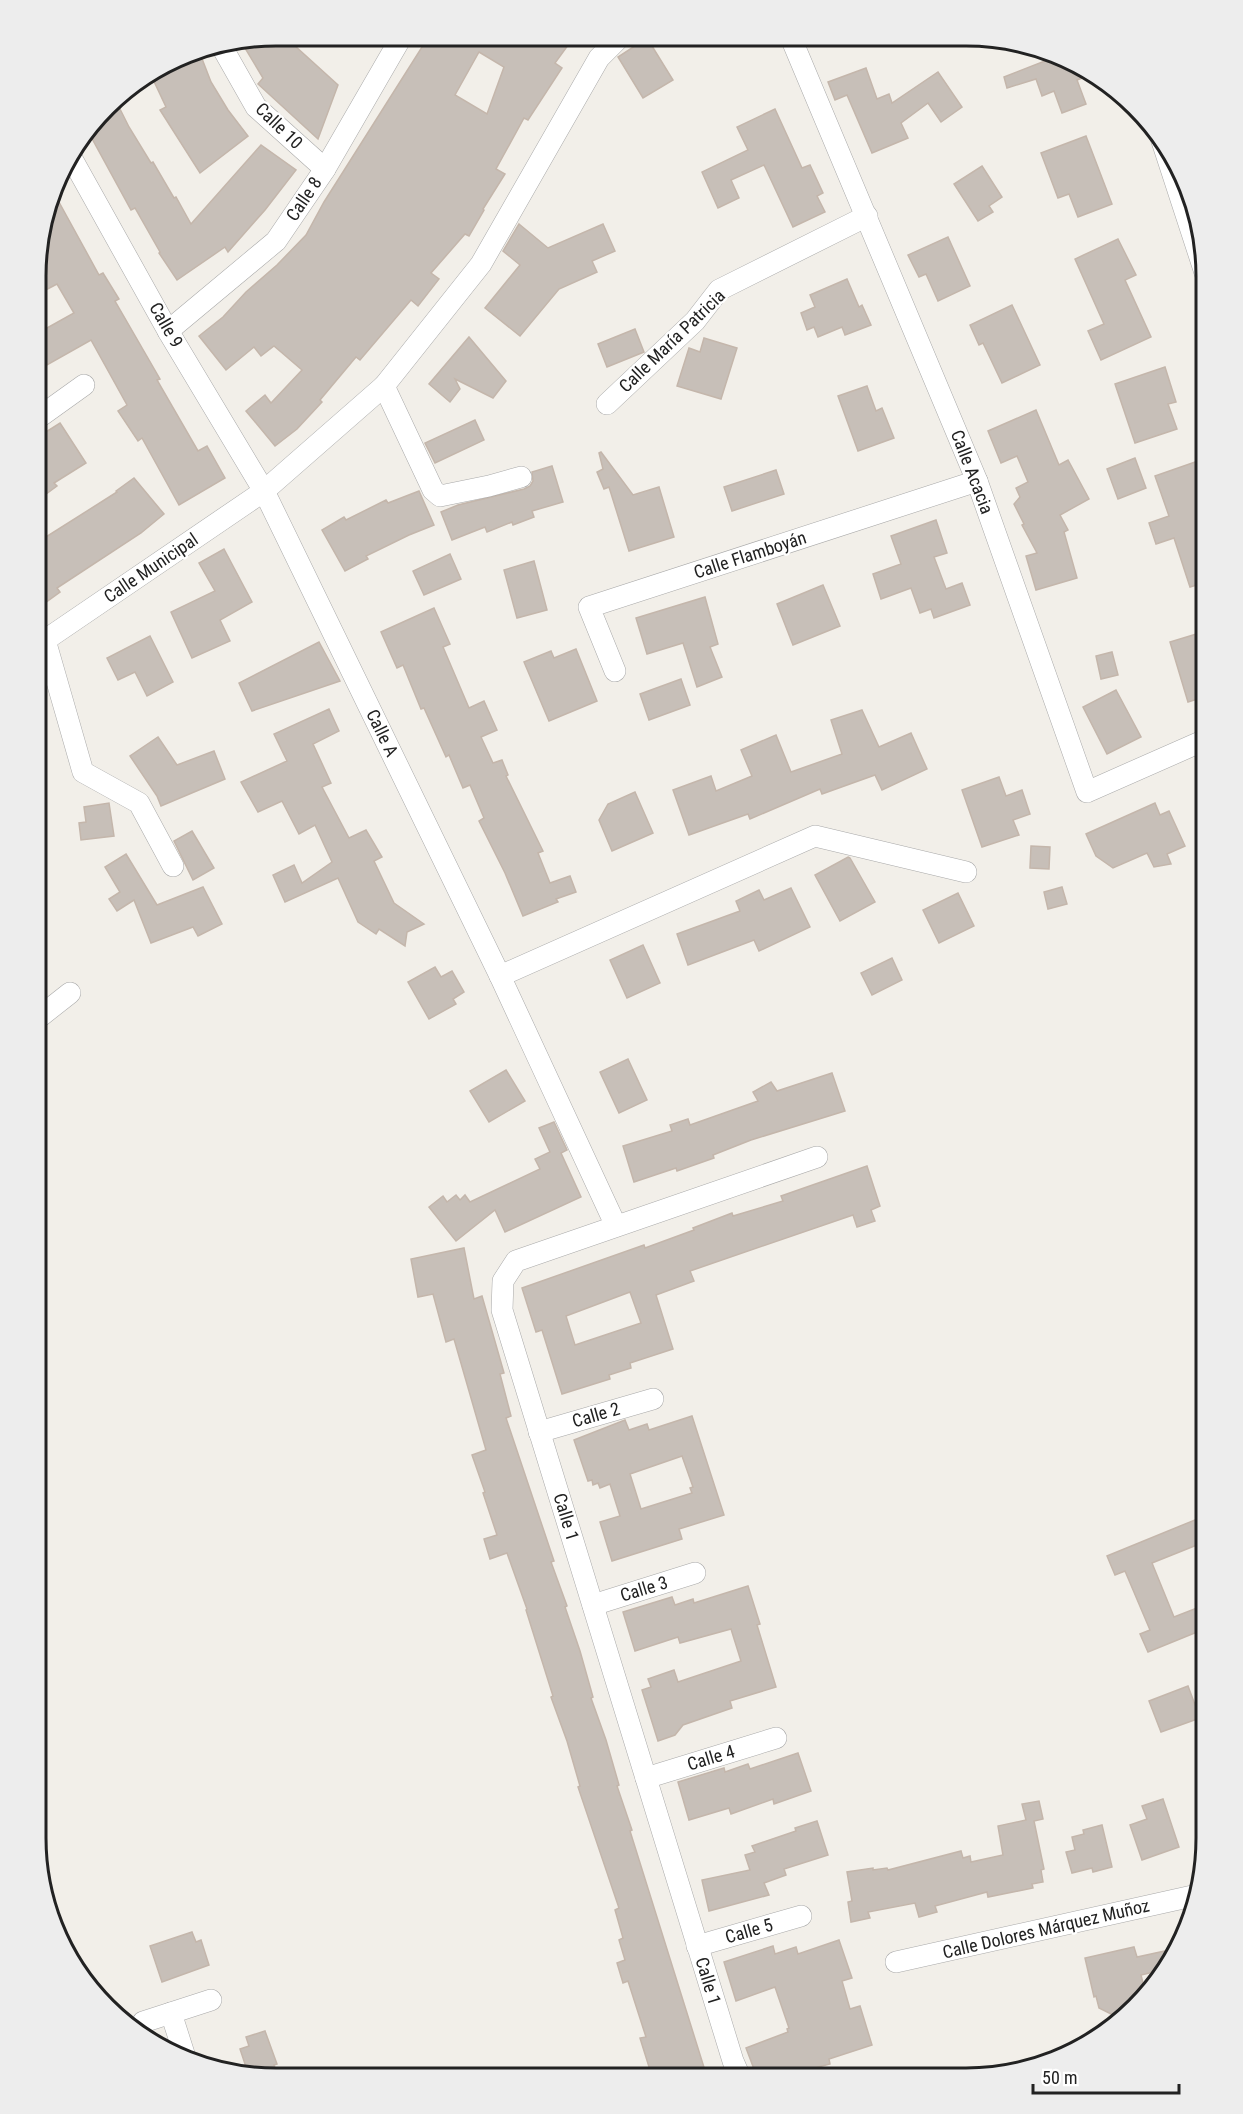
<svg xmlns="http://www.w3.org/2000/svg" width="1243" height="2114" font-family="'Roboto Condensed',sans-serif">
<rect width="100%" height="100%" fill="#f2efe9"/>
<g fill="#c7bfb8" stroke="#c4b6ab" stroke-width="1.5" fill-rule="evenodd">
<polygon points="276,36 284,36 338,85 318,139 258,84 263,78 242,43"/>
<path d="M429,36L574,37L555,63L562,68L528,120L524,118L496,169L505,174L483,209L484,210L469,236L465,234L431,273L439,279L418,306L411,300L360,360L356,357L320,400L322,402L297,429L275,446L246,411L265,395L271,403L302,370L274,346L261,356L254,347L226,370L199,336L223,317L246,292L277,265L306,235L324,202ZM479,52L504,67L487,114L455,95Z"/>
<polygon points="647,38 673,80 643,98 618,57"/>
<polygon points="199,51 211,82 228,110 248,136 200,173 160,110 166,107 151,75 185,54"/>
<polygon points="1060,55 1081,67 1085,77 1077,80 1086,104 1062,113 1054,91 1042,96 1036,79 1007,88 1004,77"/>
<polygon points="866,68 877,99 889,94 892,103 938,72 962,107 941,122 928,103 901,123 908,138 872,153 847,95 835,100 828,82"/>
<polygon points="115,99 129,127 151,163 153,162 174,198 176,197 191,224 261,145 296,170 265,210 228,252 225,247 177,280 159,253 160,252 135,208 131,210 89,133"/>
<polygon points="775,109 802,168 810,165 823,193 817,196 825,212 793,227 764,165 731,180 739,198 718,208 702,172 748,150 737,127"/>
<polygon points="1086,136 1112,204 1078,217 1069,194 1058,198 1041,153"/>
<polygon points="982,166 1002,197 989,206 993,212 978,221 954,184"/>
<polygon points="54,193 99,275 103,273 119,299 115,301 160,379 157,380 198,451 207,446 225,478 179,505 142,438 138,441 118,411 127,405 91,340 38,370 38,333 74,313 57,284 38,294 38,245"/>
<polygon points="519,224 548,248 603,224 615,251 592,261 597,272 559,289 520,336 485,308 520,265 503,251"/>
<polygon points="948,237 970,286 938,301 926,274 919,277 908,255"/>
<polygon points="1118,239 1136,275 1125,280 1151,337 1101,360 1088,331 1104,324 1075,259"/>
<polygon points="847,279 859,307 862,305 871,325 845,335 842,327 818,337 814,327 807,330 801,313 815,307 810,295"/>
<polygon points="1012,305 1040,365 1002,383 983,343 979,345 970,325"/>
<polygon points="635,329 644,352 607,367 598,344"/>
<polygon points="469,337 506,381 493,398 455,379 460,389 450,402 429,384"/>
<polygon points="704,338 737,348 721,399 677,386 689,348 700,352"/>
<polygon points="1165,367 1176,402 1168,404 1177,429 1135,443 1115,384"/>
<polygon points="867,386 876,411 882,408 894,438 858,451 838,396"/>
<polygon points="1036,410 1059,465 1068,460 1089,499 1060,515 1068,530 1064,532 1077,578 1036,590 1026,556 1037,553 1022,525 1024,524 1014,504 1020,497 1016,488 1028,482 1017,456 1001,463 988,431"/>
<polygon points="475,420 484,440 435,463 425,443"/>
<polygon points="60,423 86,463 54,483 57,486 38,500 38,437"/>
<polygon points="601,452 633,495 659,487 674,537 629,551 609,487 604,489 597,472 603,469 599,453"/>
<polygon points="1135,458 1146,488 1118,499 1107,469"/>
<polygon points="1198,461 1207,490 1207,582 1190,587 1174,538 1156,544 1149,523 1169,516 1155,476"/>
<polygon points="552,466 563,502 532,511 534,517 513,525 512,522 487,532 485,527 452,540 441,512 458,505 524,489 530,486 533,481 532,472"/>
<polygon points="776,470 784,494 732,511 724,487"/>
<polygon points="134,478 164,514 141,533 57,588 60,592 38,608 38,542 117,492 116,491"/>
<polygon points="419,491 434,525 409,535 366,556 368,559 345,571 322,530 344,517 346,520 386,500 388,503"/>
<polygon points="936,520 947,553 934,557 946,589 962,583 970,605 934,618 931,609 920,613 911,588 881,599 873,574 901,564 891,536"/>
<polygon points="224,549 252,602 220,620 230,641 192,658 171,612 215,591 199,563"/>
<polygon points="450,554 461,579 424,595 413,571"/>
<polygon points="534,561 547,610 517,618 504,570"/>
<polygon points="823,585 840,626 793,645 777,604"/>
<polygon points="705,597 718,644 710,647 722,677 697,687 683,643 647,654 636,618"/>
<polygon points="434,608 450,644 443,647 469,708 484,701 497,730 481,737 493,763 502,760 508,775 506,776 543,851 538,853 550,883 570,876 576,892 556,899 558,902 523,916 505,873 479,821 484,818 470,785 463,788 449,755 446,757 424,708 421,709 403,665 397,668 381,632"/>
<polygon points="1203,632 1207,647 1207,696 1188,702 1170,642"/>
<polygon points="150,636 173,682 147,696 135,672 118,680 107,658"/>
<polygon points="319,642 340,681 252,711 239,683"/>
<polygon points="576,649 597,701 549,721 524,662 551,651 554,658"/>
<polygon points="1112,652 1118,675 1101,679 1096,656"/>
<polygon points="681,679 690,705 649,720 640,694"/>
<polygon points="1116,690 1141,737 1107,754 1083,707"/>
<polygon points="329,709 339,731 313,744 331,783 322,787 349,838 366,830 382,857 374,861 394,903 424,924 407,932 405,946 379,929 376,934 358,922 338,878 285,902 273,875 294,865 302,883 332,862 315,825 299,834 282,801 258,812 241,782 287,761 274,734"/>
<polygon points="862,710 879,747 911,733 927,769 882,790 875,775 822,794 820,789 750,819 748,814 689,835 673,790 711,776 716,791 752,776 741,750 776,735 791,772 842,754 831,720"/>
<polygon points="158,737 177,765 214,751 225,779 161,806 157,796 130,756"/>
<polygon points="999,777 1006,796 1022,790 1030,814 1013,820 1019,835 982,847 962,790"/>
<polygon points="635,792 653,833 612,851 599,820 608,804"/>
<polygon points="109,803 114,836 81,840 79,823 86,822 84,807"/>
<polygon points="1155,803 1160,815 1169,811 1185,846 1167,854 1171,864 1154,867 1147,853 1113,868 1096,856 1086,834"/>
<polygon points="192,831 214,868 193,880 174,841"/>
<polygon points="1031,846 1050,847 1049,869 1030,868"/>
<polygon points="126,854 157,905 203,887 222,924 198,936 193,927 151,943 134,900 117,911 109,899 120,892 105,867"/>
<polygon points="848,857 850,858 875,902 840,921 815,875"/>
<polygon points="1062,887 1067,904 1048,909 1044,892"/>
<polygon points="791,888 810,927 759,951 754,940 688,965 677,934 740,911 736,901 759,890 764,900"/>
<polygon points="958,893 974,926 939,943 923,910"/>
<polygon points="643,945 660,983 627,998 610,960"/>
<polygon points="892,958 902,980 872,995 861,973"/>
<polygon points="435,967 441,977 452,971 464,992 453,999 456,1004 429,1019 408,982"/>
<polygon points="628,1059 647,1100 619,1113 600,1072"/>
<polygon points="506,1070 525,1101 489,1122 470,1091"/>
<polygon points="832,1073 845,1111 751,1140 713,1155 714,1158 677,1171 676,1168 634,1182 623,1146 672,1131 670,1125 688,1119 690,1125 758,1101 753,1092 771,1082 777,1091"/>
<polygon points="554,1122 567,1150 561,1153 581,1197 505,1232 495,1210 456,1241 429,1207 443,1196 447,1202 456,1195 460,1200 465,1195 470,1202 540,1169 535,1159 550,1152 539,1128"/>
<path d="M867,1166L880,1206L871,1210L875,1221L857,1227L853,1215L690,1271L694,1281L656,1295L673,1349L630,1363L631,1368L609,1375L610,1379L562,1394L542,1330L536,1332L522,1288L644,1245L645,1248L694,1230L693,1228L732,1213L733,1216L783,1201L781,1196ZM630,1292L641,1323L575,1345L566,1316Z"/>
<polygon points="464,1248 474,1299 482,1296 504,1373 500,1374 511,1416 506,1418 554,1561 551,1562 567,1606 565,1607 580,1651 593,1697 591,1698 606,1740 619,1785 617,1786 632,1830 630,1831 707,2077 659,2077 656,2068 650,2070 640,2038 646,2037 628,1981 623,1983 617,1963 625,1960 619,1940 623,1938 615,1910 619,1908 578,1787 580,1786 567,1741 551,1697 553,1696 526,1610 527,1609 507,1553 490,1559 484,1539 497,1535 483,1493 485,1492 472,1455 486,1450 454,1339 446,1342 433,1294 418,1297 411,1259"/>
<path d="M692,1416L724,1515L679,1529L682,1539L612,1561L600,1522L620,1516L610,1484L600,1488L598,1483L593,1485L592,1480L588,1481L574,1440L625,1420L629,1430L647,1424L649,1430ZM682,1456L693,1487L690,1488L692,1493L641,1509L630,1474Z"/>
<polygon points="1207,1515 1207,1541 1152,1563 1174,1617 1207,1604 1207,1628 1148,1652 1140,1634 1150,1630 1125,1571 1115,1575 1107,1556"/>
<polygon points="748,1586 760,1624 757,1625 776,1687 730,1701 732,1708 683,1725 675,1735 658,1741 642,1690 651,1687 648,1679 674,1670 678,1682 741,1661 731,1629 680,1643 678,1637 635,1651 623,1612 672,1597 675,1605 693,1599 694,1603"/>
<polygon points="1188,1686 1200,1718 1161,1732 1149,1701"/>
<polygon points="798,1753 811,1791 774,1804 773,1799 731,1814 729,1808 689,1820 678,1782 724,1768 725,1772 748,1764 750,1769"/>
<polygon points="1163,1799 1179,1847 1142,1860 1130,1825 1147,1819 1142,1806"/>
<polygon points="1039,1801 1043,1819 1034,1821 1044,1869 1041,1870 1043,1882 1032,1884 1033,1888 988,1897 987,1892 935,1906 937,1912 919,1917 915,1903 868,1912 870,1918 851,1922 848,1902 852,1901 847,1872 873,1868 873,1870 887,1868 888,1870 961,1851 963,1858 970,1856 971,1862 1003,1855 998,1826 1026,1820 1022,1804"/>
<polygon points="817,1821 828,1855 784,1869 786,1875 764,1883 769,1895 709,1911 702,1880 750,1870 745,1855 755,1852 752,1846 796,1831 795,1828"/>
<polygon points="1102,1825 1112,1867 1093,1872 1092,1868 1072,1873 1066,1852 1075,1850 1072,1837 1084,1834 1083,1830"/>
<polygon points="192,1932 196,1942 201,1940 209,1965 162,1982 150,1946"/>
<polygon points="839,1940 852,1978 842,1981 850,2009 860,2006 872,2045 829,2059 830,2064 799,2072 798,2069 774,2077 757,2077 746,2048 788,2032 787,2029 789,2028 775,1987 736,2001 724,1962 773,1946 775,1954 796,1947 798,1954"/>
<polygon points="1134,1947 1137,1957 1178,1948 1166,1969 1141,1975 1146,1995 1133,2008 1117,2012 1115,2016 1099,2008 1096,1996 1094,1997 1085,1958"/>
<polygon points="265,2031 277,2064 274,2065 278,2076 254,2076 252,2071 248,2073 240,2049 249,2046 246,2037"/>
</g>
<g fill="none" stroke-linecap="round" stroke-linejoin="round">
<g stroke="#a9a9a9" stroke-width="22">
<g id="minor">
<polyline points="791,38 977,481 1087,792 1207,739"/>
<polyline points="222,47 256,107 325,169"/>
<polyline points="1160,135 1207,279"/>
<polyline points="71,157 168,331 264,491 500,976 616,1226"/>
<polyline points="168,331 276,241 325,169 402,36"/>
<polyline points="384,386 433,490 440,496 489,486 521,477"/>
<polyline points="607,404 695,321 719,290 867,216"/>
<polyline points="38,418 84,385"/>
<polyline points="45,640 83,772 139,803 173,866"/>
<polyline points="38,645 264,491 384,386 481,264 599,58 620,37"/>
<polyline points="615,671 589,607 977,481"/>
<polyline points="500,976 815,836 966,872"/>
<polyline points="37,1019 70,993"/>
<polyline points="539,1432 653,1399"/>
<polyline points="593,1605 695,1573"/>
<polyline points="646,1778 776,1738"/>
<polyline points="697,1946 801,1916"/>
<polyline points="896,1962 1197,1895"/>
<polyline points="171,2013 186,2060"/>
<polyline points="143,2022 211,2000"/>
<polyline points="740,2077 733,2061 502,1310 503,1281 516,1261 817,1157"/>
</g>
</g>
<use href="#minor" stroke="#fff" stroke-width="21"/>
</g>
<g text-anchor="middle" stroke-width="4.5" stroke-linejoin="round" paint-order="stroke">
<g font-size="18" fill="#222" stroke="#fff">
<text transform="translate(279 126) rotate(44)" y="6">Calle 10</text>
<text transform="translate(304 199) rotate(-56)" y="6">Calle 8</text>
<text transform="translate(166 325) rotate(60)" y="6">Calle 9</text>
<text transform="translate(672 341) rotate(-44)" y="6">Calle María Patricia</text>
<text transform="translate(972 472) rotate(69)" y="6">Calle Acacia</text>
<text transform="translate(750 555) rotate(-18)" y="6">Calle Flamboyán</text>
<text transform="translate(151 568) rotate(-34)" y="6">Calle Municipal</text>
<text transform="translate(382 733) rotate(64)" y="6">Calle A</text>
<text transform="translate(596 1415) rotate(-16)" y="6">Calle 2</text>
<text transform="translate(566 1517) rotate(73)" y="6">Calle 1</text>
<text transform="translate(644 1589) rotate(-17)" y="6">Calle 3</text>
<text transform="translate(711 1758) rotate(-17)" y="6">Calle 4</text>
<text transform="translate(1046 1929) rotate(-13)" y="6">Calle Dolores Márquez Muñoz</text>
<text transform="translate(749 1931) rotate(-16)" y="6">Calle 5</text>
<text transform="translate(708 1981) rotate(73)" y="6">Calle 1</text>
</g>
</g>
<path d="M0 0H1243V2114H0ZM276 46H966A230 230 0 0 1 1196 276V1838A230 230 0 0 1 966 2068H276A230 230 0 0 1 46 1838V276A230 230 0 0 1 276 46Z" fill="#ededed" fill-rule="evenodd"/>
<path fill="none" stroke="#222" stroke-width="3" d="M276 46H966A230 230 0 0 1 1196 276V1838A230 230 0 0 1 966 2068H276A230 230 0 0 1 46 1838V276A230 230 0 0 1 276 46Z"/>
<path d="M1033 2084v9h146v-9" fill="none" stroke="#222222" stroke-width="3"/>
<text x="1042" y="2084" font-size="18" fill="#222222" stroke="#ffffff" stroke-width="4.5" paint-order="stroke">50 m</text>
</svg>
